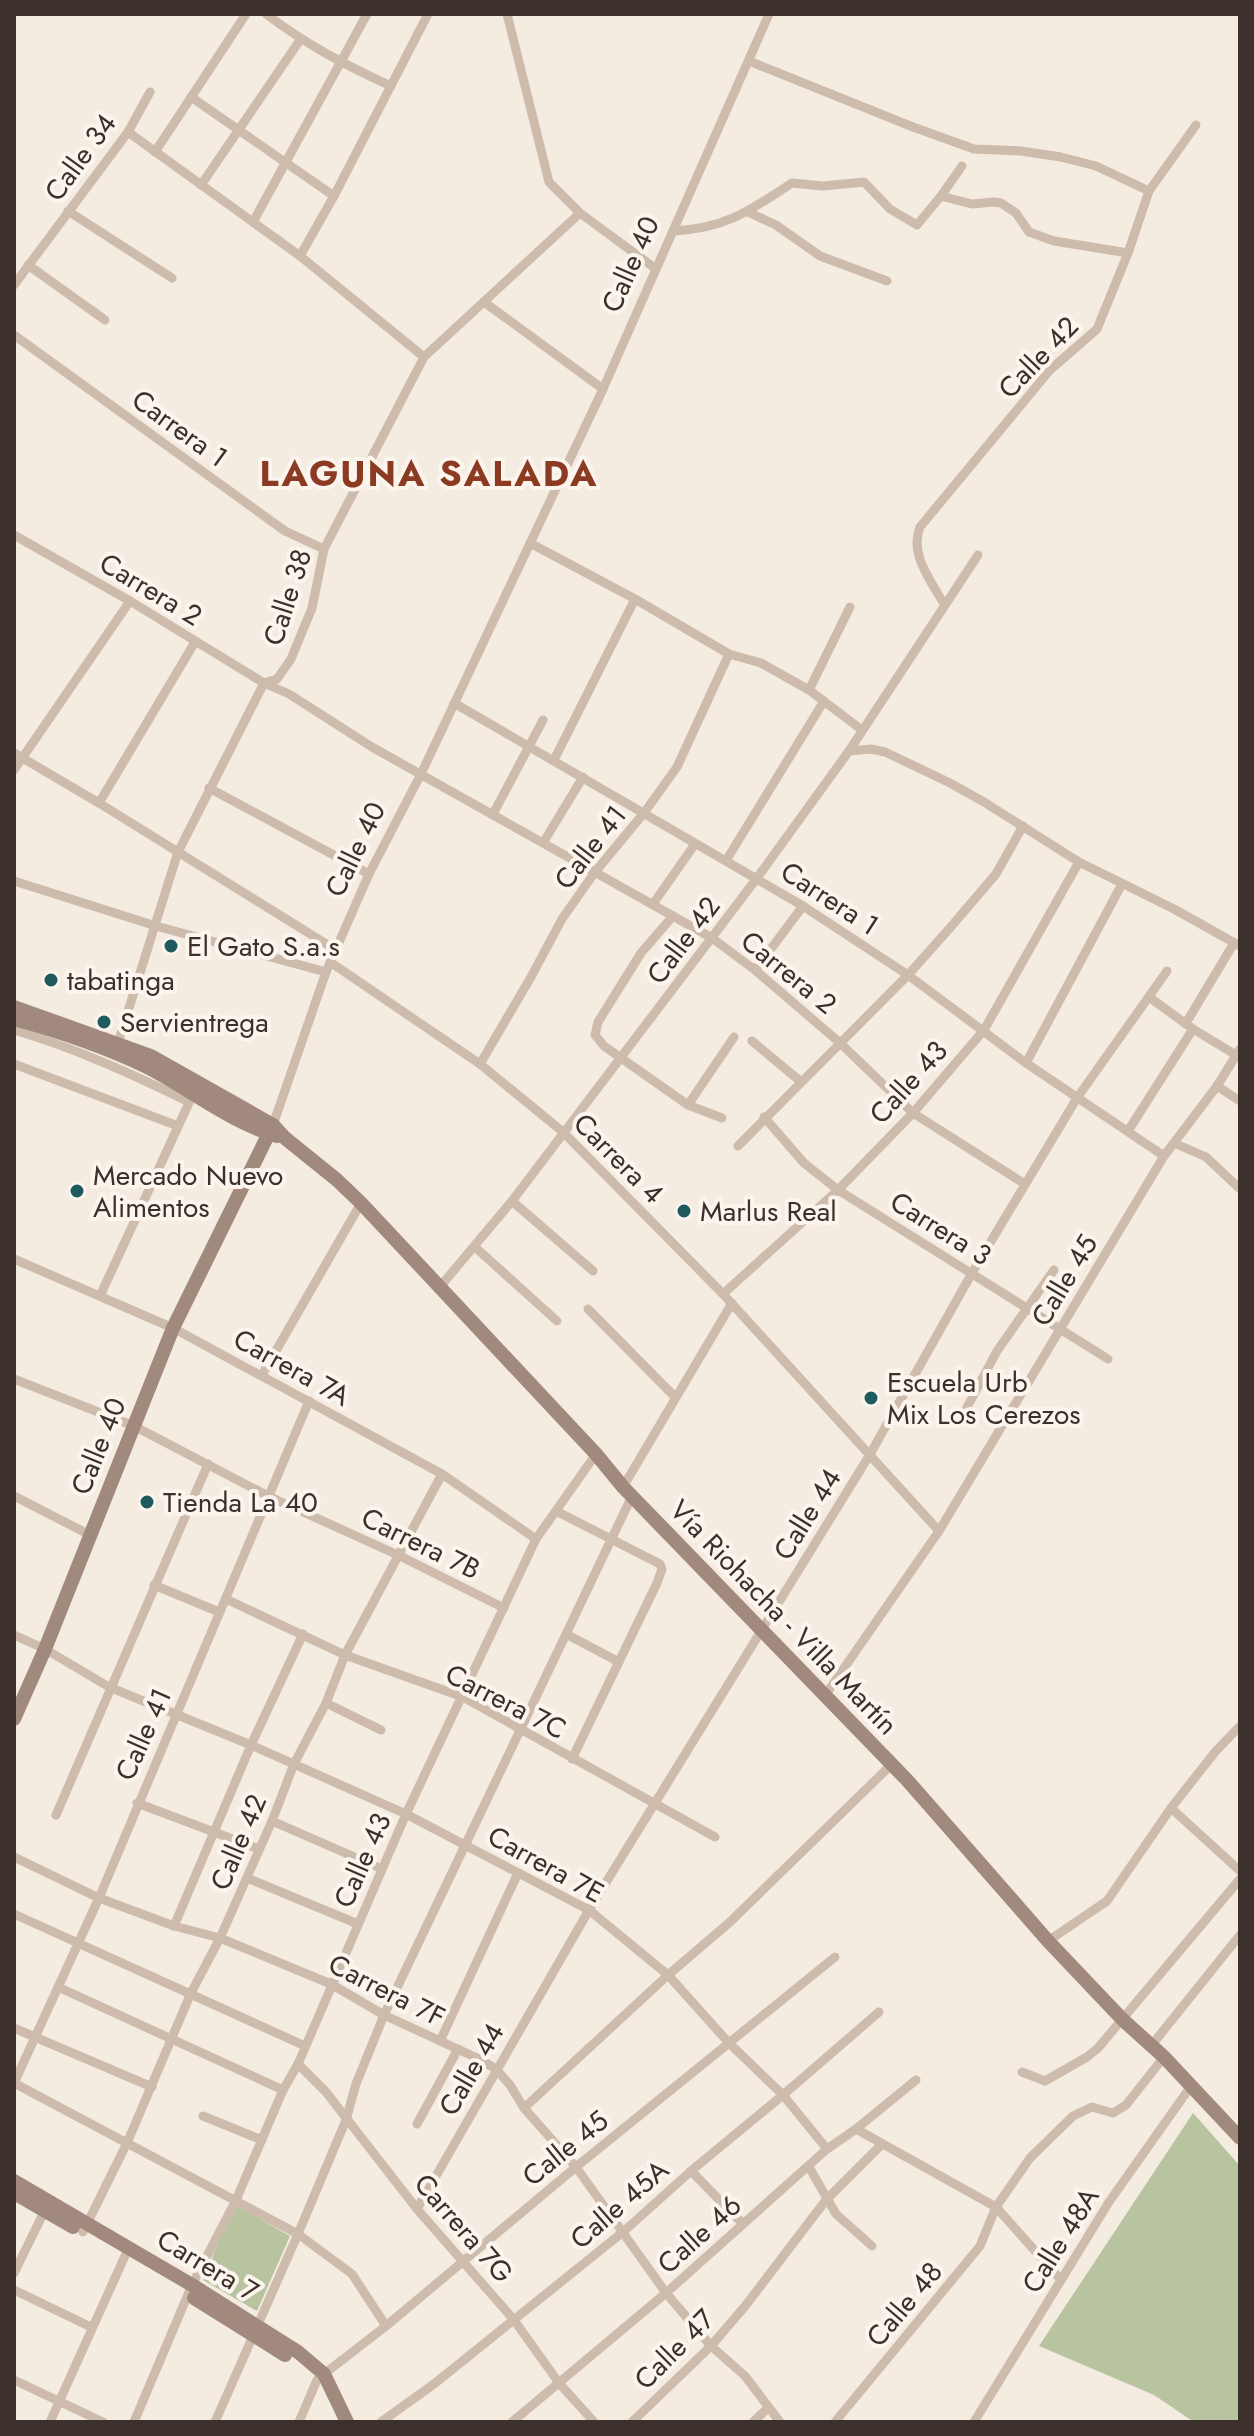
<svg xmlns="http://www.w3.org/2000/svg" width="1254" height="2436" font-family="Jost,sans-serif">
<rect width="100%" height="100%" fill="#f4ebe1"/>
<g fill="#b8c4a0">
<polygon points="1193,2113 1240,2166 1240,2422 1194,2422 1154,2395 1039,2346"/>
<polygon points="234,2204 290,2236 257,2311 203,2280"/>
</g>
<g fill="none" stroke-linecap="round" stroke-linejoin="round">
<g stroke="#cdbbac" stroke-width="9">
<path d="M266,14C307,45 345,65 391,86"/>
<polyline points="507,14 549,182 580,213 656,269"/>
<polyline points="749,61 913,127 974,149 1021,151 1061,157 1096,166 1149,191"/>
<polyline points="191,97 334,196"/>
<polyline points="128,132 300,256 424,357"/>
<polyline points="155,152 246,14"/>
<polyline points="201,185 300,40"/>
<polyline points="941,196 972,204 994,202 1001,203 1016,213 1029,232 1054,241 1128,253"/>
<polyline points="68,211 172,278"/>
<polyline points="748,212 776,225 820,256 887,281"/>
<polyline points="253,222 367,14"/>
<path d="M673,231C725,229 751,210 792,183L823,186L864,182L890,209L917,225L941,196L962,166"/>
<polyline points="300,256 334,196 428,14"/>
<polyline points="28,265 105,320"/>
<polyline points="14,285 128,132 150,92"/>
<polyline points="484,302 603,389"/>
<polyline points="14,335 285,531 324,549"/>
<polyline points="14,535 130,601 264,683 289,694 372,747 712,938 755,970 839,1042 913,1113 1025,1184"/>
<polyline points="530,543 635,599 729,654 761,663 809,690 862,730"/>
<path d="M944,604C931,581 909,554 920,527L1050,370L1097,329L1128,253L1149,191L1196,125"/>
<polyline points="809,690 850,607"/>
<polyline points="454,703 803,906 908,975 1026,1063 1164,1156"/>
<polyline points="849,751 871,749 885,752 948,782 984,802 1079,862 1174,909 1240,946"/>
<polyline points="14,753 99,803 336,950"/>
<polyline points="554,760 635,599"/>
<polyline points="14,770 130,601"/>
<polyline points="209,788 369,874"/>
<polyline points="99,803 195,642"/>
<polyline points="493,814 543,720"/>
<polyline points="543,843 583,777"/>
<polyline points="727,859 824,701"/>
<polyline points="14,881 156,926 326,972"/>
<polyline points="653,904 695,844"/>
<polyline points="673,916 641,953 598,1022 595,1035 604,1046 688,1105 722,1118"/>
<polyline points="330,962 480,1064 563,1132 723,1294 939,1531"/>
<polyline points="755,970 803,906"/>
<polyline points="1149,997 1193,1029 1236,1055"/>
<polyline points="1186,1023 1234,943"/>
<path d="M14,1030C75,1048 132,1074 189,1102"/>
<polyline points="752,1041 800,1081"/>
<polyline points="118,1043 178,852 264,683 277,679 291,659 312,608 324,549 424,357 580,213"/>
<polyline points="1026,1063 1122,884"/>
<polyline points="14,1064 178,1126"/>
<polyline points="480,1064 531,977 562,919 595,872 644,813 677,767 729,654"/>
<polyline points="1217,1086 1240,1101"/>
<polyline points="688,1105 734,1037"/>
<polyline points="764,1117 804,1163 838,1190 1108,1359"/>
<polyline points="273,1125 326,972 369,874 421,774 603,389 769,14"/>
<polyline points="1128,1131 1193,1029"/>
<polyline points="1174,1143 1206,1157 1240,1189"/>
<polyline points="738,1146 908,975 949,929 996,874 1023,826"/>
<polyline points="512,1201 593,1271"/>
<polyline points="475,1247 557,1321"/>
<polyline points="14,1259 173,1328 442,1474 536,1539"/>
<polyline points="439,1288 512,1201 757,878 849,751 978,555"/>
<polyline points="723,1294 838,1190 913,1113 984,1030 1079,862"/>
<polyline points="100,1296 194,1092"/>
<polyline points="588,1309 675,1397"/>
<polyline points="262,1375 361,1203"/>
<polyline points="14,1379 134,1426 268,1496 400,1556 504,1608"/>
<polyline points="964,1413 997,1351 1054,1270"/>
<polyline points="623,1487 732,1303"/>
<polyline points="14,1496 90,1535"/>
<polyline points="556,1511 660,1564 662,1569 657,1583 572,1759"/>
<polyline points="154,1585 219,1612"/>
<polyline points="226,1599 345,1655 463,1697 715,1837"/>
<polyline points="566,1634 619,1662"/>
<polyline points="14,1635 45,1649 109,1687 251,1745 406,1814 589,1910 668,1975 728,2042 783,2095 827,2149"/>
<polyline points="824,1697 939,1531 1164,1156 1217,1086 1240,1049"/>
<polyline points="326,1703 381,1730"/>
<polyline points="137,1803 259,1849"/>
<polyline points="1171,1808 1240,1871"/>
<polyline points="56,1815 208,1464"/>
<polyline points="272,1821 382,1869"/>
<polyline points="14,1857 99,1898 174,1926 220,1938 331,1984 384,2015 477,2058 496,2069 510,2085 524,2108 576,2167 666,2293 711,2346 745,2376 780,2422"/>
<polyline points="247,1878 358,1924"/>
<polyline points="14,1914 305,2046"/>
<polyline points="174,1926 251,1745 303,1634"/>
<polyline points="1048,1941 1107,1901 1171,1808 1215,1752 1240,1726"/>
<polyline points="58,1987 283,2090"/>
<polyline points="14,2028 152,2087"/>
<polyline points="440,2041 518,1873"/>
<polyline points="1151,2046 1240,1935"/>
<polyline points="298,2064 326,2092 417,2209 514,2320 559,2383 594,2422"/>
<polyline points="1022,2072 1045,2081 1087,2057 1098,2048 1240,1879"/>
<polyline points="14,2083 99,1898 309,1401"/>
<polyline points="14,2083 298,2234 352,2274 386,2326"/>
<polyline points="524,2108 668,1975 730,1922 891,1765"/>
<polyline points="203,2116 262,2140"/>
<polyline points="417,2124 458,2049"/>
<polyline points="856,2129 996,2207 1061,2280"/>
<polyline points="809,2167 836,2214 872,2246"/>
<polyline points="691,2171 743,2224"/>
<polyline points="417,2209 589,1910 869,1456 972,1273 1077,1098 1167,971"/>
<polyline points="83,2232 127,2143 191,1993 220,1938 272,1821 294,1764 326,1703 345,1655 442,1474"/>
<polyline points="14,2273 46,2208"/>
<polyline points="14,2290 91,2327"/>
<polyline points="14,2380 103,2422"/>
<polyline points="50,2422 129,2247"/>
<polyline points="134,2422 192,2285 236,2200 283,2090 298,2064 406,1814 536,1539 596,1454"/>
<polyline points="215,2422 298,2234 346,2120 356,2084 384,2015 632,1496"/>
<polyline points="299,2422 317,2380 324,2374 386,2326 576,2167 835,1957"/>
<polyline points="381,2422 434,2384 623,2232 691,2171 783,2095 879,2012"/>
<polyline points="512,2422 666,2293 827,2149 856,2129 916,2080"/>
<polyline points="632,2422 711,2346 746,2305 826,2200 882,2144"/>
<polyline points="753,2422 768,2408"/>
<polyline points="835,2422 980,2246 996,2207 1030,2158 1073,2116 1092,2107 1113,2113 1126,2105 1164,2057"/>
<polyline points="974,2422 1109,2202 1191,2086"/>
</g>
<g stroke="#a18a7d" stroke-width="14">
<polyline points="14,1007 151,1056 273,1125 285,1138 337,1180 361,1203 596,1454 623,1487 907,1780 1048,1941 1123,2020 1164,2057 1240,2138"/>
<path d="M14,1019C58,1031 106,1047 147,1067C190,1089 230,1122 277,1136"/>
<polyline points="14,1719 45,1649 173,1328 273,1125"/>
<polyline points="14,2181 192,2285 298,2352 324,2374 347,2422"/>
<polyline points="14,2193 73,2227"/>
<polyline points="194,2298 285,2355"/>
</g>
</g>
<g fill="#1f5a5e" stroke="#fbf5ee" stroke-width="3">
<circle cx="171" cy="946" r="8"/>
<circle cx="51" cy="980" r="8"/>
<circle cx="104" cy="1022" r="8"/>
<circle cx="77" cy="1191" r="8"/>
<circle cx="684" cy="1211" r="8"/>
<circle cx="871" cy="1398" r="8"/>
<circle cx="147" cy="1502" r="8"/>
</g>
<g text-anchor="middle" stroke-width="8" stroke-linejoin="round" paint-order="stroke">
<g font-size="28" fill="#3b302b" stroke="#fbf5ee">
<text transform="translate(80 157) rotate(-54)" y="10">Calle 34</text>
<text transform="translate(630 264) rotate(-66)" y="10">Calle 40</text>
<text transform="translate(1038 357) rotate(-46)" y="10">Calle 42</text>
<text transform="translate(180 428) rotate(36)" y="10">Carrera 1</text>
<text transform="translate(151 589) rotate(31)" y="10">Carrera 2</text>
<text transform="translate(287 597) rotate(-72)" y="10">Calle 38</text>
<text transform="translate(590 847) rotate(-52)" y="10">Calle 41</text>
<text transform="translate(355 849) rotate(-64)" y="10">Calle 40</text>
<text transform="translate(830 898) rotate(33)" y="10">Carrera 1</text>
<text transform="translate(683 940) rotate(-53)" y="10">Calle 42</text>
<text transform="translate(789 972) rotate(39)" y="10">Carrera 2</text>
<text transform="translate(908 1082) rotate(-48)" y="10">Calle 43</text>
<text transform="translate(619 1158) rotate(45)" y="10">Carrera 4</text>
<text transform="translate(941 1228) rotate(32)" y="10">Carrera 3</text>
<text transform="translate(1064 1280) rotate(-59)" y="10">Calle 45</text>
<text transform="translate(292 1367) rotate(29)" y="10">Carrera 7A</text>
<text transform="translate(98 1446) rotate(-68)" y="10">Calle 40</text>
<text transform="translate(807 1514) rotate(-58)" y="10">Calle 44</text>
<text transform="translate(421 1543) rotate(26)" y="10">Carrera 7B</text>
<text transform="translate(784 1617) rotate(46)" y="10">Vía Riohacha - Villa Martín</text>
<text transform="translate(506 1701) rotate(27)" y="10">Carrera 7C</text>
<text transform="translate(143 1734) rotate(-66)" y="10">Calle 41</text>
<text transform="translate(238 1842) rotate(-67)" y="10">Calle 42</text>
<text transform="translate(362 1860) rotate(-66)" y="10">Calle 43</text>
<text transform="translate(546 1864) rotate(29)" y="10">Carrera 7E</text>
<text transform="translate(387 1990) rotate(27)" y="10">Carrera 7F</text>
<text transform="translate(471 2069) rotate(-60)" y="10">Calle 44</text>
<text transform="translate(565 2148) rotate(-39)" y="10">Calle 45</text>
<text transform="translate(619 2204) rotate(-41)" y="10">Calle 45A</text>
<text transform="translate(464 2228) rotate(49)" y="10">Carrera 7G</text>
<text transform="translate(699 2234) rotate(-42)" y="10">Calle 46</text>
<text transform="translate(1060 2240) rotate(-58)" y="10">Calle 48A</text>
<text transform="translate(208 2265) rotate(31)" y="10">Carrera 7</text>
<text transform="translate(904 2304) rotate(-50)" y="10">Calle 48</text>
<text transform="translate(674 2349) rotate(-45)" y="10">Calle 47</text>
</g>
<g font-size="28" fill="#3b302b" stroke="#fbf5ee" text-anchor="start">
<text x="187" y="956">El Gato S.a.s</text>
<text x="67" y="990">tabatinga</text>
<text x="120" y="1032">Servientrega</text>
<text x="93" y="1185">Mercado Nuevo<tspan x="93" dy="32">Alimentos</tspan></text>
<text x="700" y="1221">Marlus Real</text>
<text x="887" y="1392">Escuela Urb<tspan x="887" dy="32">Mix Los Cerezos</tspan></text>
<text x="163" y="1512">Tienda La 40</text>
</g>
<g font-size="36" font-weight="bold" letter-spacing="2" fill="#8c3b22" stroke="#fbf5ee">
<text x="429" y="486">LAGUNA SALADA</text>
</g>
</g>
<rect width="1254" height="2436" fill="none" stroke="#3b302b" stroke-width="32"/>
</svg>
